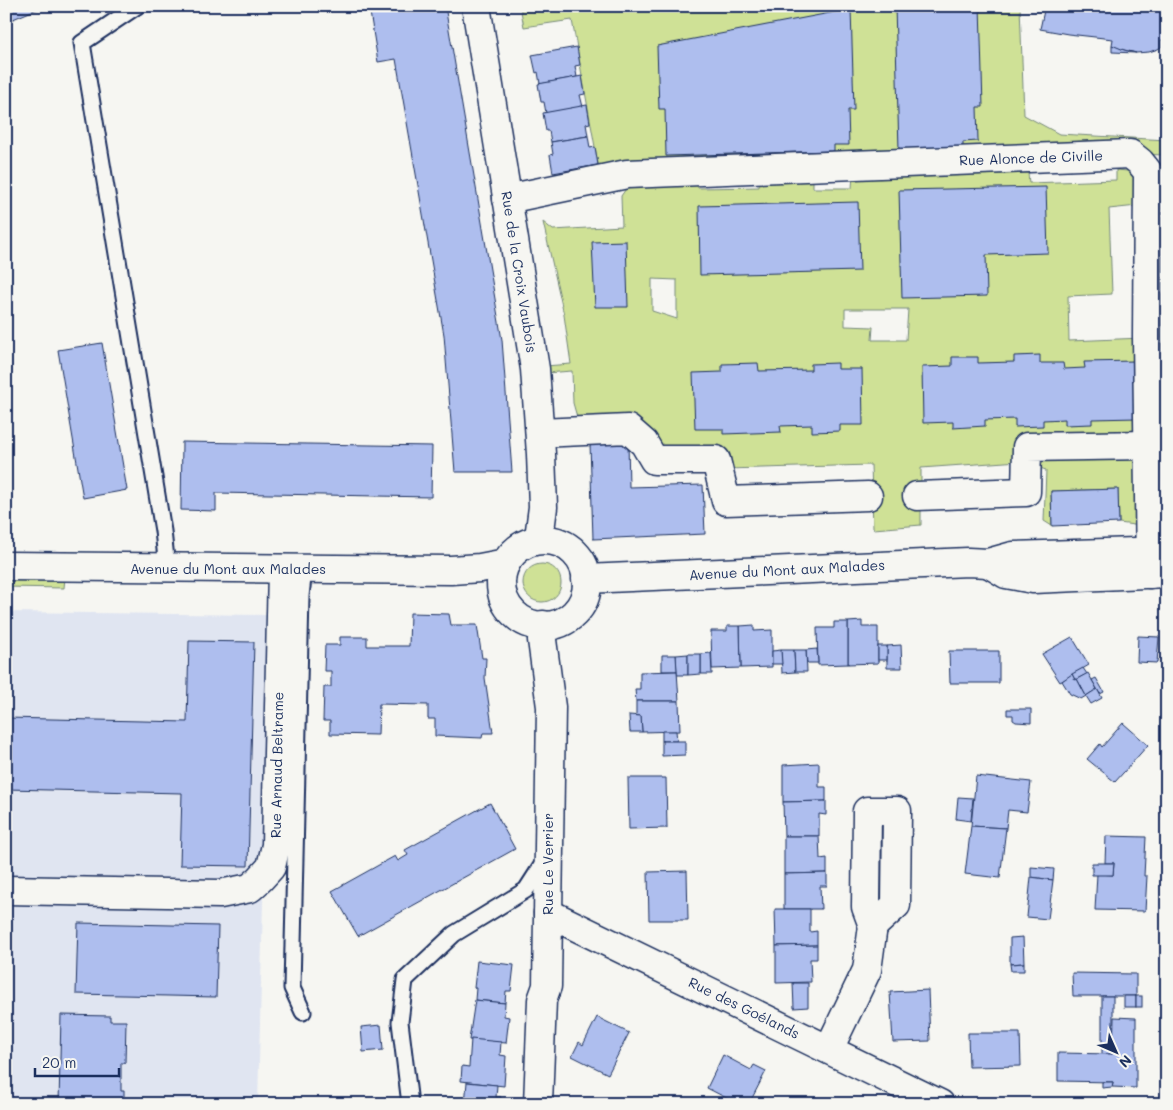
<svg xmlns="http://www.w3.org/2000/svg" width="1173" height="1110" font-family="Mali,sans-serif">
<rect width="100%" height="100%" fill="#f6f6f2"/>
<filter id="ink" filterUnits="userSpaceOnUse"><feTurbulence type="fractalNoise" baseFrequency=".02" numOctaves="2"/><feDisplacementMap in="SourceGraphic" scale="10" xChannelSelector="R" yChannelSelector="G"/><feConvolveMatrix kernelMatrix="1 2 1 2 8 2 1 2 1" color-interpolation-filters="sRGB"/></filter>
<g filter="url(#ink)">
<polygon fill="#e0e5f1" points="6,612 270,615 258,1104 6,1104"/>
<g fill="#cfe196" stroke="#75887a" fill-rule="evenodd">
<polygon points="520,6 1020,6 1024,115 1059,134 1167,140 1167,155 1130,154 601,180 572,20 524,27"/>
<path d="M1116,170L1128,171L1135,177L1137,206L1109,209L1112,294L1068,296L1069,341L1143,338L1149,527L1119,523L1118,489L1051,491L1052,526L1044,521L1046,470L1019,461L921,468V525L874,529L873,527L871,465L726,469L716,460L644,443L581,431L573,403L572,371L546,373L545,366L571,364L564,315L543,222L553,230L622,226L621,196L630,183L697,180L698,188L759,187V177L813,176V188H852L853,175L873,178L1028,173L1029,183L1116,180ZM652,279L677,280V319L652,311ZM845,309H908L906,340H872L873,327L845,326Z"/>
<circle cx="542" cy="583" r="19"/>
<polygon points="65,578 64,588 6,587 6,579"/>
</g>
<g fill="#aebeee" stroke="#1b2f5e">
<polygon points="6,6 44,6 6,22"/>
<polygon points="369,6 445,6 502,340 512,472 455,472 444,335 396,59 378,62"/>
<polygon points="895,6 980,6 983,107 977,107 978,141 963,142 963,148 899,150"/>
<polygon points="1045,6 1167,6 1167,40 1161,40 1161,47 1158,49 1149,52 1136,53 1116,48 1112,45 1113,39 1068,34 1040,29"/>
<polygon points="851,9 854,110 848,110 849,145 834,145 834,151 666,156 665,109 659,109 657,46"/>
<polygon points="1112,45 1124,50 1136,53 1112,52"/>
<polygon points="577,47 580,65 575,66 577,77 540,84 538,72 536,73 532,55"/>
<polygon points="582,76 585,94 580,95 583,107 546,113 544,102 541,102 538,84"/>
<polygon points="587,105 590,123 586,124 588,136 551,142 549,131 546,131 543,113"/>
<polygon points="588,136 590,148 595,147 598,165 553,173 550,155 553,154 551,142"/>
<polygon points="1046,187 1048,253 986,255 987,296 902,298 899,190"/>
<polygon points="858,202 860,271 700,275 699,206"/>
<polygon points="626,241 628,307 595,307 592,242"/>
<polygon points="102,343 127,490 83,498 58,350"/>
<polygon points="1040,355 1040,363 1063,363 1064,369 1085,368 1084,362 1135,361 1137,418 1092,419 1092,424 1065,425 1065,419 1043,420 1043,426 1015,427 1015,419 985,420 985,426 953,428 953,422 923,423 922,367 952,366 952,357 978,357 978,363 1014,362 1014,356"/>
<polygon points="758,363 759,371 811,370 811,364 838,363 838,369 862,369 863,425 840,425 840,431 812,432 812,425 780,426 781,432 723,434 723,429 695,429 693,373 722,372 722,364"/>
<polygon points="182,442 432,446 431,497 216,493 216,511 181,510"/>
<polygon points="628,442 629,487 703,485 705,534 593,539 590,443"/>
<polygon points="1118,489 1119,523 1052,526 1051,491"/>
<polygon points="410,613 449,614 451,625 477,625 482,658 486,658 485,678 493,733 483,733 482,738 435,736 435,719 428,719 428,705 379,704 378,735 330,734 330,721 323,721 324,687 331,687 331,671 324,671 325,645 340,645 340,637 367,637 367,646 409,646"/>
<polygon points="862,621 862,627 878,627 878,663 848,664 848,622"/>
<polygon points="834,622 848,622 848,664 818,665 817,628 834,628"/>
<polygon points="754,625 754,631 772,630 772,667 741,668 740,626"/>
<polygon points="727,626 740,626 741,668 712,669 711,631 727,631"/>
<polygon points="1138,636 1159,637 1157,663 1137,662"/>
<polygon points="1072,637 1089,665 1060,682 1042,654"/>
<polygon points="189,641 254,642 248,866 180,865 182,793 6,789 6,718 187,722"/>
<polygon points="901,645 902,668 887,668 887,646"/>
<rect x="878" y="646" width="9" height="14"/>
<polygon points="817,649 818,663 807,663 806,650"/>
<polygon points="781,650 794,650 795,672 782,673"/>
<polygon points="781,650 782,664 772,664 772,651"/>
<polygon points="794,650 806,650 807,672 795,672"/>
<polygon points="949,651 999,651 999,683 950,683"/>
<polygon points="711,653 712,674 701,674 701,654"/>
<polygon points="688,654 688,675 677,675 676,655"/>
<polygon points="688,654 701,654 701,674 688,675"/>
<polygon points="662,655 676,655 677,671 662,671"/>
<polygon points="1083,668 1087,674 1075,680 1072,674"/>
<polygon points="677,671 679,701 636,701 635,689 640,689 640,672"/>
<polygon points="1088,673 1097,689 1086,696 1077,679"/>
<polygon points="1072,674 1075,680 1077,679 1086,696 1081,699 1070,694 1062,681"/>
<polygon points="1096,678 1104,692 1100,694 1092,680"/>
<polygon points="1097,689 1102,698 1091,704 1086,696"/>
<polygon points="636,701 679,701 680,731 642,732 641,716 636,716"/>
<polygon points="1007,709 1031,709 1031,723 1016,722 1013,720 1013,715 1007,715"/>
<polygon points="629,715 641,716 642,732 630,732"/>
<polygon points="1123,723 1148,745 1115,782 1087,759 1100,744 1102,747"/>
<polygon points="662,731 676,731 677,741 662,741"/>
<polygon points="662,741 685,741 685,755 662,756"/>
<polygon points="819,763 819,787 826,787 826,801 783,802 783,765"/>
<polygon points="976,776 1031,782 1027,812 1008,810 1006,828 971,826"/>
<polygon points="628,778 666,778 667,828 629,829"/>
<polygon points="958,797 973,798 971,821 956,819"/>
<polygon points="826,801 826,815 819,814 819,836 784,836 783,802"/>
<polygon points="490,803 515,849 358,936 332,891 395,856 398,861 408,855 405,850"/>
<polygon points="971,826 1006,828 1000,878 965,874"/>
<polygon points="784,836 819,836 820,859 827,858 827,873 784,874"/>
<polygon points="1106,836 1146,837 1144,876 1147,876 1145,911 1095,910 1097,874 1113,875 1114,863 1105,863"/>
<polygon points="1092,863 1114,863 1113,875 1092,875"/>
<polygon points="1031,867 1054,869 1053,880 1031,877"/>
<polygon points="687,871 688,920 649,920 648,872"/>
<polygon points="827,873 827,886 820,886 821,909 784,909 784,874"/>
<polygon points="1031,877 1053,880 1048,919 1027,917"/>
<polygon points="775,909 810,909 810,932 817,931 817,945 776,946"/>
<polygon points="78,923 218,926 216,997 76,994"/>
<polygon points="1023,937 1024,963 1010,964 1010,938"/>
<polygon points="817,945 817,959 810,959 811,982 776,983 776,946"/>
<polygon points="477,961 514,965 511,991 506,991 505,1003 475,1000 476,988 474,988"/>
<polygon points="1024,963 1024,971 1011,971 1010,964"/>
<polygon points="1072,973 1136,974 1136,996 1073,996"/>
<polygon points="793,983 808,983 808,1007 794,1008"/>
<polygon points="928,990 930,1041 893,1042 890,992"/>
<rect x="1102" y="996" width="11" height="58"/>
<rect x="1124" y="996" width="12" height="11"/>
<rect x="1136" y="996" width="6" height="11"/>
<polygon points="475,1000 505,1003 504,1016 509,1017 506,1043 469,1040"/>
<polygon points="61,1015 110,1016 110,1021 126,1021 125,1063 121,1063 121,1091 124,1091 124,1104 59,1104"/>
<polygon points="597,1017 629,1033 608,1074 572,1056 579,1042 583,1045"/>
<polygon points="1114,1017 1136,1018 1136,1088 1112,1087 1113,1082 1058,1081 1058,1053 1113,1054"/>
<polygon points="381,1025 383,1050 363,1052 361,1027"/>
<polygon points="968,1033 1020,1033 1021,1066 969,1067"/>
<polygon points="471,1039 501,1042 500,1055 506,1056 504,1086 461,1081 462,1066 469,1067"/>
<rect x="1164" y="1049" width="3" height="27"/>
<polygon points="723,1055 751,1070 754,1065 766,1071 749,1104 738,1104 707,1088"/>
<polygon points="467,1082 497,1085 496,1097 501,1097 500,1104 465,1104"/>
<polygon points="1102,1082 1113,1082 1112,1087 1102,1088"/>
</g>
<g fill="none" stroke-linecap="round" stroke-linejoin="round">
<g stroke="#1b2f5e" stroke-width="19">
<g id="lane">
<polyline points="137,6 82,43 163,531 167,568"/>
<polyline points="303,1012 292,988 301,596 304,569"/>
<polyline points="410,1104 400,1022 405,980 454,934 526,890 546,859"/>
</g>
</g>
<g stroke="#1b2f5e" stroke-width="31">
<g id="street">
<polyline points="476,6 535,369 541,454 543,507 540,530 542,539"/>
<polyline points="507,199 627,174 1130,154 1140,162 1148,172 1147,337 1150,574"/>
<polyline points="540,433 628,429 644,443 654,460 716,460 726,501 868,496"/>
<polyline points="917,496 1026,492 1027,447 1148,445"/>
<polygon points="867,811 897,811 896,905 873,926 866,907"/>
<polyline points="6,890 220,894 250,888 260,879 271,867 276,845 282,569"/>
<polyline points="548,913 940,1104"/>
<polyline points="829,1049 867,970 873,926"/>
<polyline points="538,1104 542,1000 547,986 551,707 542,640 543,625"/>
</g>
</g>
<g stroke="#1b2f5e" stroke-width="31">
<g id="secondary">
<circle cx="544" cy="583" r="43"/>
<polyline points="988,563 1006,574 1033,579 1167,573"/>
<polyline points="6,566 451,570 480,568 506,563"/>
<polyline points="586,579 968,562 988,563 1013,556 1167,551"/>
</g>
</g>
<use href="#lane" stroke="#f6f6f2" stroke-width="15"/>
<use href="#street" stroke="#f6f6f2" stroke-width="28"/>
<use href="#secondary" stroke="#f6f6f2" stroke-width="28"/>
</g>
</g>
<g text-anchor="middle" stroke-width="4" stroke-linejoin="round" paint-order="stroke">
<g font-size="14" fill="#1b2f5e" stroke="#f6f6f2">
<text transform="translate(1031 158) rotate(-2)" y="5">Rue Alonce de Civille</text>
<text transform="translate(519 272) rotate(81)" y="5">Rue de la Croix Vaubois</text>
<text x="228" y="574">Avenue du Mont aux Malades</text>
<text transform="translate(787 570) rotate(-3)" y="5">Avenue du Mont aux Malades</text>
<text transform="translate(277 765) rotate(-89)" y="5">Rue Arnaud Beltrame</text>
<text transform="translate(548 864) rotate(-90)" y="5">Rue Le Verrier</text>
<text transform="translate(744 1008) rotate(26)" y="5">Rue des Goélands</text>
</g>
</g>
<rect width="1173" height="1110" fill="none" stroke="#f6f6f2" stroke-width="25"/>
<rect x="12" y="12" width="1148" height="1085" fill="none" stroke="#1b2f5e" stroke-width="2" filter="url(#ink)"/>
<g transform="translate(1116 1052) rotate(135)" stroke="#f6f6f2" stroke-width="4" paint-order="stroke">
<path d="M0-4L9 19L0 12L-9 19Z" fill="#1b2f5e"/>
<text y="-8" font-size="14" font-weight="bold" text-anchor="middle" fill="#1b2f5e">N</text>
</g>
<path d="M35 1068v8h84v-8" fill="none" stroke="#1b2f5e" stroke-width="2.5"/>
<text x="42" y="1068" font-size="15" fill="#1b2f5e" stroke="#f6f6f2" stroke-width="4" paint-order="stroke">20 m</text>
</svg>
